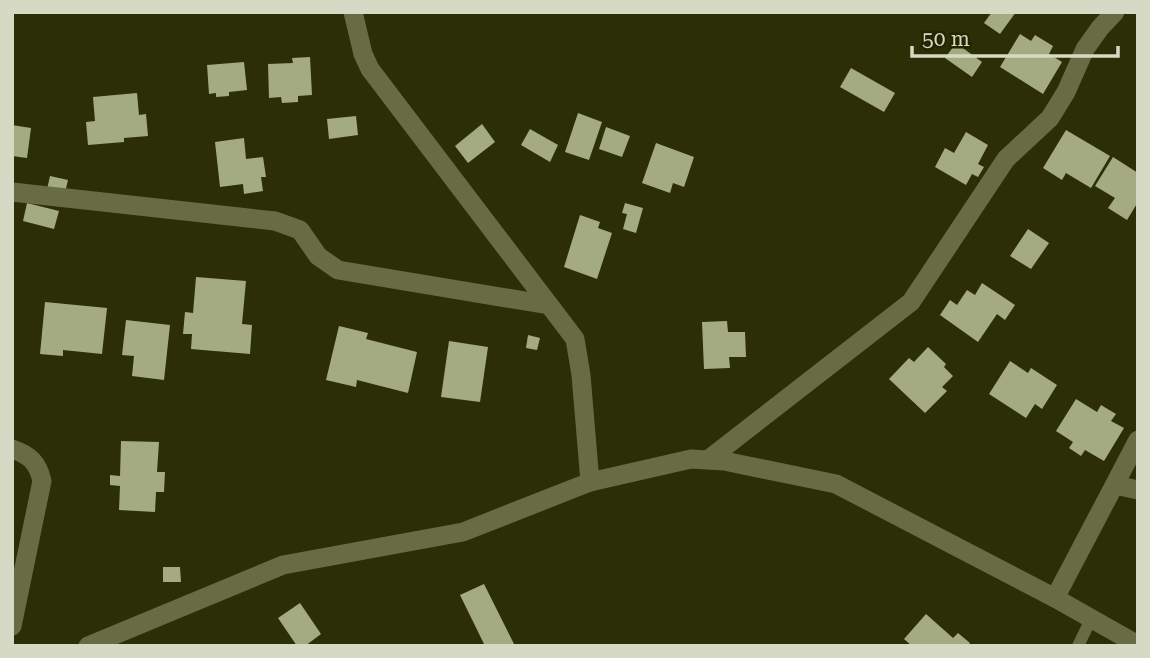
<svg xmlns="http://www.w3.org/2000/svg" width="1150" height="658" font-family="'Roboto Serif',serif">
<rect width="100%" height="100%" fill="#2c2f06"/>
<g fill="#a5ab80">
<polygon points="992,12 1016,12 1000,34 984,23"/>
<polygon points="1020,34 1031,41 1035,35 1053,46 1049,54 1062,62 1043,94 1000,67"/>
<polygon points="956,43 982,62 972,77 945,58"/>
<polygon points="310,57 312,95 298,96 298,102 282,103 281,97 269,98 268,64 293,63 292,58"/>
<polygon points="244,62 247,90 229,92 229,96 216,97 216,93 209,94 207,65"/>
<polygon points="851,68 895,93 884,112 840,87"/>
<polygon points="137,93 139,115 146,114 148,136 124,138 124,142 88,145 86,122 95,121 93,97"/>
<polygon points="578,113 602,122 589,160 565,152"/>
<polygon points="356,116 358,135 329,139 327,119"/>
<polygon points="482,124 495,142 468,163 455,146"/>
<polygon points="12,125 31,128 27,158 12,156"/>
<polygon points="606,127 630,136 622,157 599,149"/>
<polygon points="530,129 558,145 550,162 521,145"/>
<polygon points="1066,130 1110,156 1091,188 1066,173 1062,180 1043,168"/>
<polygon points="966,132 988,145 978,164 984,167 978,177 972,174 966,185 935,167 945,148 954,153"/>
<polygon points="244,138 246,159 263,157 266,177 261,177 263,191 244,194 243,184 220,187 215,142"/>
<polygon points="656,143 694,157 684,187 673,183 670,193 642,183"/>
<polygon points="1113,157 1138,173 1138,202 1127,220 1108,208 1115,198 1095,186"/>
<polygon points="50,176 68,180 64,197 46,194"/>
<polygon points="27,203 59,211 54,229 23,221"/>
<polygon points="625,203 643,208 636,233 623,229 627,214 622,213"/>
<polygon points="580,215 600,222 598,228 612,233 597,279 564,267"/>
<polygon points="1028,229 1049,243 1031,269 1010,256"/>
<polygon points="196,277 246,281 242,324 252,325 250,354 191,349 192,334 183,334 185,312 193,313"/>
<polygon points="982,283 1015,305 1005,320 997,314 978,342 940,315 950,300 957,305 967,290 975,295"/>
<polygon points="45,302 107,308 102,354 63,350 63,356 40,354"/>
<polygon points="126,320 170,325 164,380 132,376 134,356 122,355"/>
<polygon points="727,321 728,332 745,332 746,357 729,357 730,368 704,369 702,322"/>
<polygon points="339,326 368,333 366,339 417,352 408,393 357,380 356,387 326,380"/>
<polygon points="528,335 540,338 537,350 526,348"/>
<polygon points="449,341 488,347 480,402 441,397"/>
<polygon points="928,347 946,364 944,367 953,376 942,387 947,391 925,413 889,379 909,358 914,362"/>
<polygon points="1010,361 1028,373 1031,368 1057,385 1042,409 1035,404 1026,418 989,394"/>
<polygon points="1076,399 1097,412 1101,405 1116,414 1111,421 1124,428 1104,461 1085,450 1081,456 1069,448 1073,442 1056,431"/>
<polygon points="121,441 159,442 157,472 165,472 164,492 156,492 155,512 119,510 120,486 110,485 110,475 120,476"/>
<polygon points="163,567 180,567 181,582 163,582"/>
<polygon points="484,584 514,644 511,646 485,646 460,595"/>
<polygon points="300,603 321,634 305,646 297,646 278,618"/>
<polygon points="926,614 953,638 958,633 970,643 968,646 912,646 904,639"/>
</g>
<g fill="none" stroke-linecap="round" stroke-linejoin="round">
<polyline stroke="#686c44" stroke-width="12" points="1078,646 1091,619"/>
<g stroke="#686c44" stroke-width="19">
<polyline points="353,12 363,54 370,69 575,339 581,375 590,482"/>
<polyline points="12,192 275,221 300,230 318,256 338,270 549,305"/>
<path d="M12,449C30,455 38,463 42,481L12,626"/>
<polyline points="709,459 911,302 1006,159 1050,118 1066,92 1085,49 1100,28 1115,12"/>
<polyline points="1115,485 1138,490"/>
<polyline points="1055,598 1138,440"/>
<polyline points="88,646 283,565 463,532 590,482 691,459 724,461 836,484 1055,598 1138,645"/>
</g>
</g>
<rect width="1150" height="658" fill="none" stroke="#d6dac4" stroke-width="28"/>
<path d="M912 46v10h206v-10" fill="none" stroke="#d6dac4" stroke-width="3.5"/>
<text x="922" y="46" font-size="21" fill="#d6dac4" stroke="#222500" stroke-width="5" paint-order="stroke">50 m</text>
</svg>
